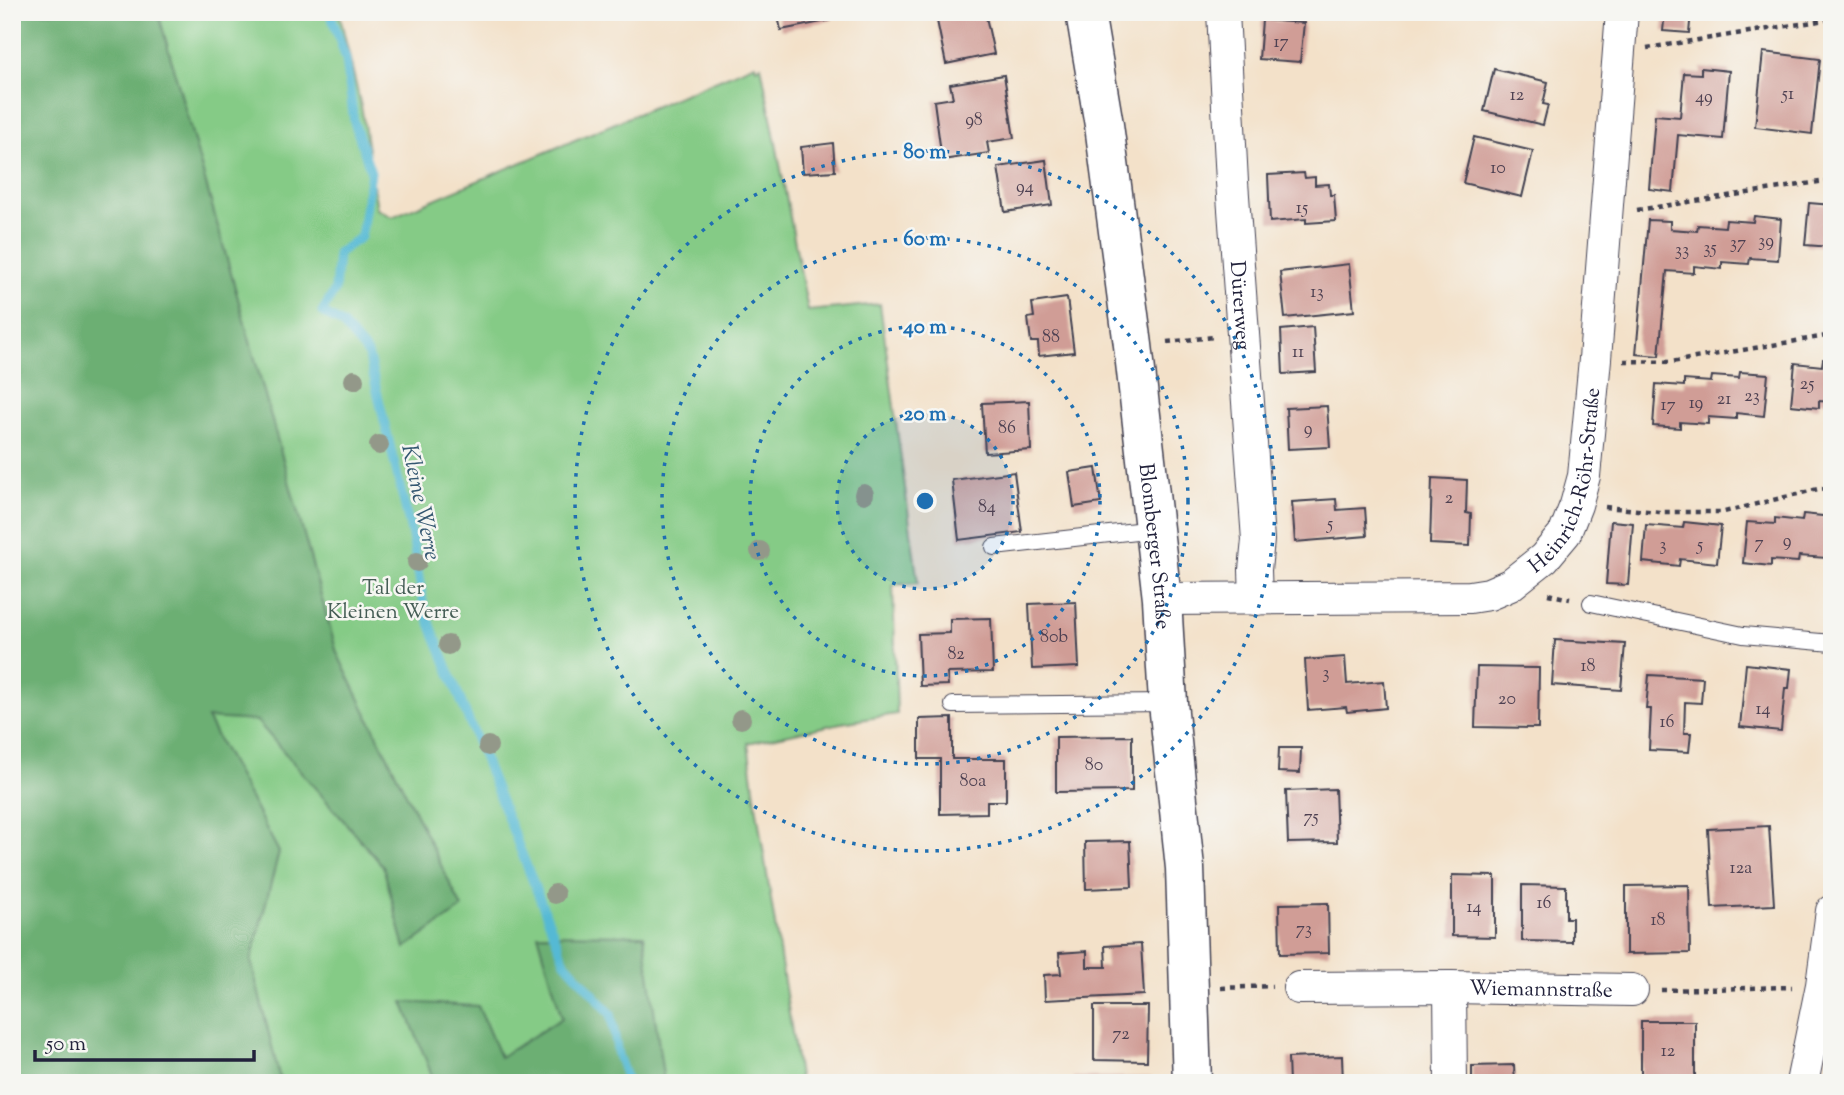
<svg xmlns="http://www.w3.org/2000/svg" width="1844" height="1095" font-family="'Sorts Mill Goudy',serif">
<rect width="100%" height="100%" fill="#f6f6f2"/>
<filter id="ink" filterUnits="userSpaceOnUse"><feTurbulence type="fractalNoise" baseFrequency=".0143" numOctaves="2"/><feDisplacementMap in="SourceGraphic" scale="14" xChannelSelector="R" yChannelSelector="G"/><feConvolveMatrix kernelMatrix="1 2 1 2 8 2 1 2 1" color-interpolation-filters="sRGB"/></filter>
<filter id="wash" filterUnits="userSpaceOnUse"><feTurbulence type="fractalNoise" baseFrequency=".00686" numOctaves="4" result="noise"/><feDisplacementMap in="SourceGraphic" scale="28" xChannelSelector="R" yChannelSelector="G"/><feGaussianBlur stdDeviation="1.57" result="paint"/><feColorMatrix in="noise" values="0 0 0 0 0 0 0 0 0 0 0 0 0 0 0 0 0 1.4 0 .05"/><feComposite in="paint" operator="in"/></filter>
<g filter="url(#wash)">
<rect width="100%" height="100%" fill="#f3e1c9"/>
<polygon fill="#85cb86" stroke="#547660" stroke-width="2" points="12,12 339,12 362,111 377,209 392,217 755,64 756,68 761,65 808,311 880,304 918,583 893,585 897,714 841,723 748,743 757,811 800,1083 38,1083 12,764"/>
<g fill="#6caf73" stroke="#476857" stroke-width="2">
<polygon points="12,12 158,12 337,653 462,908 405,948 383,866 257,721 207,718 279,852 251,961 281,1083 12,1083"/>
<polygon points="538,934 644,935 664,1083 435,1083 403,1002 478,1006 500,1057 562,1018"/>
</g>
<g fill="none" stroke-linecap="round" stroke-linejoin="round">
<polyline stroke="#55b9d4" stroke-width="9" points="330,12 346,59 354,122 371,172 361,237 338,253 335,290 322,312 342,324 368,354 412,536 424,608 565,962 611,1014 618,1055 628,1083"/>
</g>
<g id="blocks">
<g fill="#d09d96">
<polygon points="777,12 831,12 832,20 781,30"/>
<polygon points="952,12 985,12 994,54 946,64 936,16"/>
<polygon points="1665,12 1691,12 1689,33 1663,31"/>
<polygon points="1262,20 1304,23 1300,62 1259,59"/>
<polygon points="1763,52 1820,59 1812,134 1755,127"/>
<polygon points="1701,68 1729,71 1723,139 1678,135 1673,192 1649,189 1655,115 1680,117 1684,73 1701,74"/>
<polygon points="1494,69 1548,82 1543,104 1548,105 1543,125 1484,111"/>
<polygon points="1004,75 1014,138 987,142 989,153 942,160 934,101 953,98 950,84"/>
<polygon points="1474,137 1533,151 1522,197 1463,183"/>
<polygon points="833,143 835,171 803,173 801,147"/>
<polygon points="1046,160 1052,205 1005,212 998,167"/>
<polygon points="1304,173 1305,178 1315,177 1315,185 1329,184 1330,195 1334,195 1336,221 1306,223 1306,219 1270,222 1268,175"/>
<polygon points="1809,203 1832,205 1832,247 1805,245"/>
<polygon points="1754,216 1781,219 1778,260 1750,258 1749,264 1722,262 1722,269 1694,266 1694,273 1667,271 1659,356 1636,354 1648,220 1670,221 1670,229 1697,231 1698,225 1725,227 1726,220 1753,222"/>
<polygon points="1349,264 1354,311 1285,318 1280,272"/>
<polygon points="1067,298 1074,352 1039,356 1038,342 1031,342 1028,318 1034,317 1032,303"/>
<polygon points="1313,327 1316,372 1283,374 1281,330"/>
<polygon points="1823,359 1832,360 1832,402 1819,401 1819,408 1791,405 1795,363 1822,366"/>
<polygon points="1740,372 1768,374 1764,416 1736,413 1736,419 1708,417 1708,424 1680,422 1680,428 1653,426 1656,384 1684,386 1684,380 1711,382 1712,376 1739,378"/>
<polygon points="1029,401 1031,450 985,453 982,403"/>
<polygon points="1327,406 1330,447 1288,449 1286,408"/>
<polygon points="1096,468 1101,503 1074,507 1069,472"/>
<polygon points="1014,472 1022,532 959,540 952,480"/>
<polygon points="1432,478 1467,480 1466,513 1471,514 1470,546 1430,544"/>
<polygon points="1336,499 1337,510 1365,508 1367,536 1295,542 1292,502"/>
<polygon points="1803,514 1832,517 1832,552 1827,552 1827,558 1799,556 1798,562 1771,560 1771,566 1743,563 1747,522 1775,524 1775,518 1802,521"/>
<polygon points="1611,521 1633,523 1628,585 1606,584"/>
<polygon points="1684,522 1721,526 1717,563 1680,559 1679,566 1643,562 1646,525 1683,528"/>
<polygon points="1076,602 1079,667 1032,669 1029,604"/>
<polygon points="991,618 993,672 947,673 948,685 920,686 918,634 950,633 950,619"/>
<polygon points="1555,640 1625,644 1621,690 1552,685"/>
<polygon points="1345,657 1347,684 1384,681 1386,708 1347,712 1346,707 1308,710 1305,660"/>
<polygon points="1746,664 1791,669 1789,688 1785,688 1781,731 1740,727"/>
<polygon points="1477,667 1539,668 1538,728 1475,727"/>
<polygon points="1649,675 1703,678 1701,703 1685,702 1684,733 1691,733 1689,752 1649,750 1651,709 1646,709"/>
<polygon points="952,718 952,759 1006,759 1006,801 987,801 987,813 940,814 940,759 919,759 919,719"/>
<polygon points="1132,736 1132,791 1056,792 1056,737"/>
<polygon points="1279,748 1301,748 1300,773 1278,772"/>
<polygon points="1335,789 1337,842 1288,843 1286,791"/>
<polygon points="1769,826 1774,905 1712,908 1708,829"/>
<polygon points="1130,841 1132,887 1086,889 1085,842"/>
<polygon points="1452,875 1495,876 1495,937 1452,936"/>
<polygon points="1522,885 1566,886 1566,918 1572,918 1572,942 1522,941"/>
<polygon points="1689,885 1690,953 1626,954 1626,886"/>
<polygon points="1328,903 1329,953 1280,954 1279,904"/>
<polygon points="1141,944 1144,995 1045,1000 1044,975 1061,974 1059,953 1087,951 1087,967 1106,967 1105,946"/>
<polygon points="1094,1006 1148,1006 1147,1061 1094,1060"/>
<rect x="1641" y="1021" width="54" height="59"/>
<polygon points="1342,1056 1343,1083 1289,1083 1288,1058"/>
<polygon points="1514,1065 1515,1083 1472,1083 1472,1066"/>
<rect x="1073" y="1077" width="78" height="6"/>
</g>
</g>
</g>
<g filter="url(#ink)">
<use href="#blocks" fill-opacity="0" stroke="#413f50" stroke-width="2"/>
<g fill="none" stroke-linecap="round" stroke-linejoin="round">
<g stroke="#413f50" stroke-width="18">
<g id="lane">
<polyline points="994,547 1154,529"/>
<polyline points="1591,603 1743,635 1832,643"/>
<polyline points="953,705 1168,703"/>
</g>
</g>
<g stroke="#413f50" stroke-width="34">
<g id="street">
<path id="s1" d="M1223,12L1232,182L1258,540L1255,570L1256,599"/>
<path id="s2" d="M1162,599L1470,597L1489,594L1510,585L1544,558L1565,533L1576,505L1584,476L1595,359L1622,12"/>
<polyline points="1450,987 1451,1083"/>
<path id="s3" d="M1299,988L1450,987L1632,990"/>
<polyline points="1802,1083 1822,985 1832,911"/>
</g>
</g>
<g stroke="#413f50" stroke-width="41">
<g id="secondary">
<path id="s4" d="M1085,12L1104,125L1133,345L1162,599L1168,703L1185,868L1192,1083"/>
</g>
</g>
<g stroke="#413f50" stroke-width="4.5" stroke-dasharray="5 5" stroke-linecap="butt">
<polyline points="1647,48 1832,19"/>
<polyline points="1637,210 1832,180"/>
<polyline points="1167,342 1214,337"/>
<polyline points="1624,361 1671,362 1832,335"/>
<polyline points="1605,507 1659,512 1724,512 1818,489 1832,488"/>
<polyline points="1548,594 1570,599"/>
<polyline points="1221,988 1272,986"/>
<polyline points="1661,990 1792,987"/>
</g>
<use href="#lane" stroke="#fff" stroke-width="16"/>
<use href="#street" stroke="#fff" stroke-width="32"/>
<use href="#secondary" stroke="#fff" stroke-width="38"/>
</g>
<g fill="#939889">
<circle cx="354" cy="380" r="10"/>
<circle cx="379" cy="445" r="10"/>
<circle cx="864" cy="494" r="10"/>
<circle cx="760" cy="551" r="10"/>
<circle cx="417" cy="562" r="10"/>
<circle cx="448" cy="645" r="10"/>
<circle cx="741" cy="719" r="10"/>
<circle cx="488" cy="746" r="10"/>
<circle cx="555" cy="894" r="10"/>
</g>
</g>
<circle cx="925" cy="501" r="88" fill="#1f6fb2" fill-opacity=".12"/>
<g fill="none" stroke="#1f6fb2" stroke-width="3.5" stroke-dasharray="3.5 7">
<circle cx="925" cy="501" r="88"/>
<circle cx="925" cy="501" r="175"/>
<circle cx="925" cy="501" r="263"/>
<circle cx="925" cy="501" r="350"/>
</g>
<g text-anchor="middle" stroke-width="5" stroke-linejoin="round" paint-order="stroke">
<g font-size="18" fill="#4e4152">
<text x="1281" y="47">17</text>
<text x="1788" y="99">51</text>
<text x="1517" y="100">12</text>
<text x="1704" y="102">49</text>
<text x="974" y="125">98</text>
<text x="1498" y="173">10</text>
<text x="1025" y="192">94</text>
<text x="1302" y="213">15</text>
<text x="1766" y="246">39</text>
<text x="1738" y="248">37</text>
<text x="1710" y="253">35</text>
<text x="1682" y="255">33</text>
<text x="1317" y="297">13</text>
<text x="1051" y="342">88</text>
<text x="1298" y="357">11</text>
<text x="1807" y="389">25</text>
<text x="1752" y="401">23</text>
<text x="1724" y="404">21</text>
<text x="1696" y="408">19</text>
<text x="1668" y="410">17</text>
<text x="1007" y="433">86</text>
<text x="1308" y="434">9</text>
<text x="1449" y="503">2</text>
<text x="987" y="512">84</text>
<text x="1330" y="529">5</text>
<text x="1787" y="546">9</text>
<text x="1759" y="548">7</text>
<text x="1663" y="550">3</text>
<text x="1700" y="550">5</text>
<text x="1054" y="642">80b</text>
<text x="956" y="659">82</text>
<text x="1588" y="671">18</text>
<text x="1326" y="678">3</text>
<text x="1507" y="704">20</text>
<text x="1763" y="714">14</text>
<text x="1667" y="727">16</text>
<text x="1094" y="770">80</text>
<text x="973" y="786">80a</text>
<text x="1311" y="822">75</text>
<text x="1741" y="873">12a</text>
<text x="1544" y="908">16</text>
<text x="1474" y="912">14</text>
<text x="1658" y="925">18</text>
<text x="1304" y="934">73</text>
<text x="1121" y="1039">72</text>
<text x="1668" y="1056">12</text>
</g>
<g font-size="21" fill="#22223b" stroke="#f6f6f2">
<text dy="7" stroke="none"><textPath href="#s1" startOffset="294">Dürerweg</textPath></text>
<text dy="7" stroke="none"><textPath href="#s2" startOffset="476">Heinrich-Röhr-Straße</textPath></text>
<text dy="7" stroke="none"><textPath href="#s4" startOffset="539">Blomberger Straße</textPath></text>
<text dy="7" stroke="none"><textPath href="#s3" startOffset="242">Wiemannstraße</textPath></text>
</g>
<g font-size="21" fill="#455d55" stroke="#f6f6f2">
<text x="393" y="594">Tal der<tspan x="393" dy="24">Kleinen Werre</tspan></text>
</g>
<g font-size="23" font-style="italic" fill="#345771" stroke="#f6f6f2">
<text transform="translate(422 502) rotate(78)" y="8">Kleine Werre</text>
</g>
</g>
<circle cx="925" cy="501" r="10" fill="#1f6fb2" stroke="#f6f6f2" stroke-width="3.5"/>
<g font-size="21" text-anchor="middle" font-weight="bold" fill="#1f6fb2" stroke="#f6f6f2" stroke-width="5" stroke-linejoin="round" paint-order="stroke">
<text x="925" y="158">80 m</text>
<text x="925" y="245">60 m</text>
<text x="925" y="333">40 m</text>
<text x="925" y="420">20 m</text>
</g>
<rect width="1844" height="1095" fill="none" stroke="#f6f6f2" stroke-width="42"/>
<path d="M35 1050v10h219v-10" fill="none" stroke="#22223b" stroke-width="3.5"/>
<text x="46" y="1050" font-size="21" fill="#22223b" stroke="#f6f6f2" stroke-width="5" paint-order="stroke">50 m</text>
</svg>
